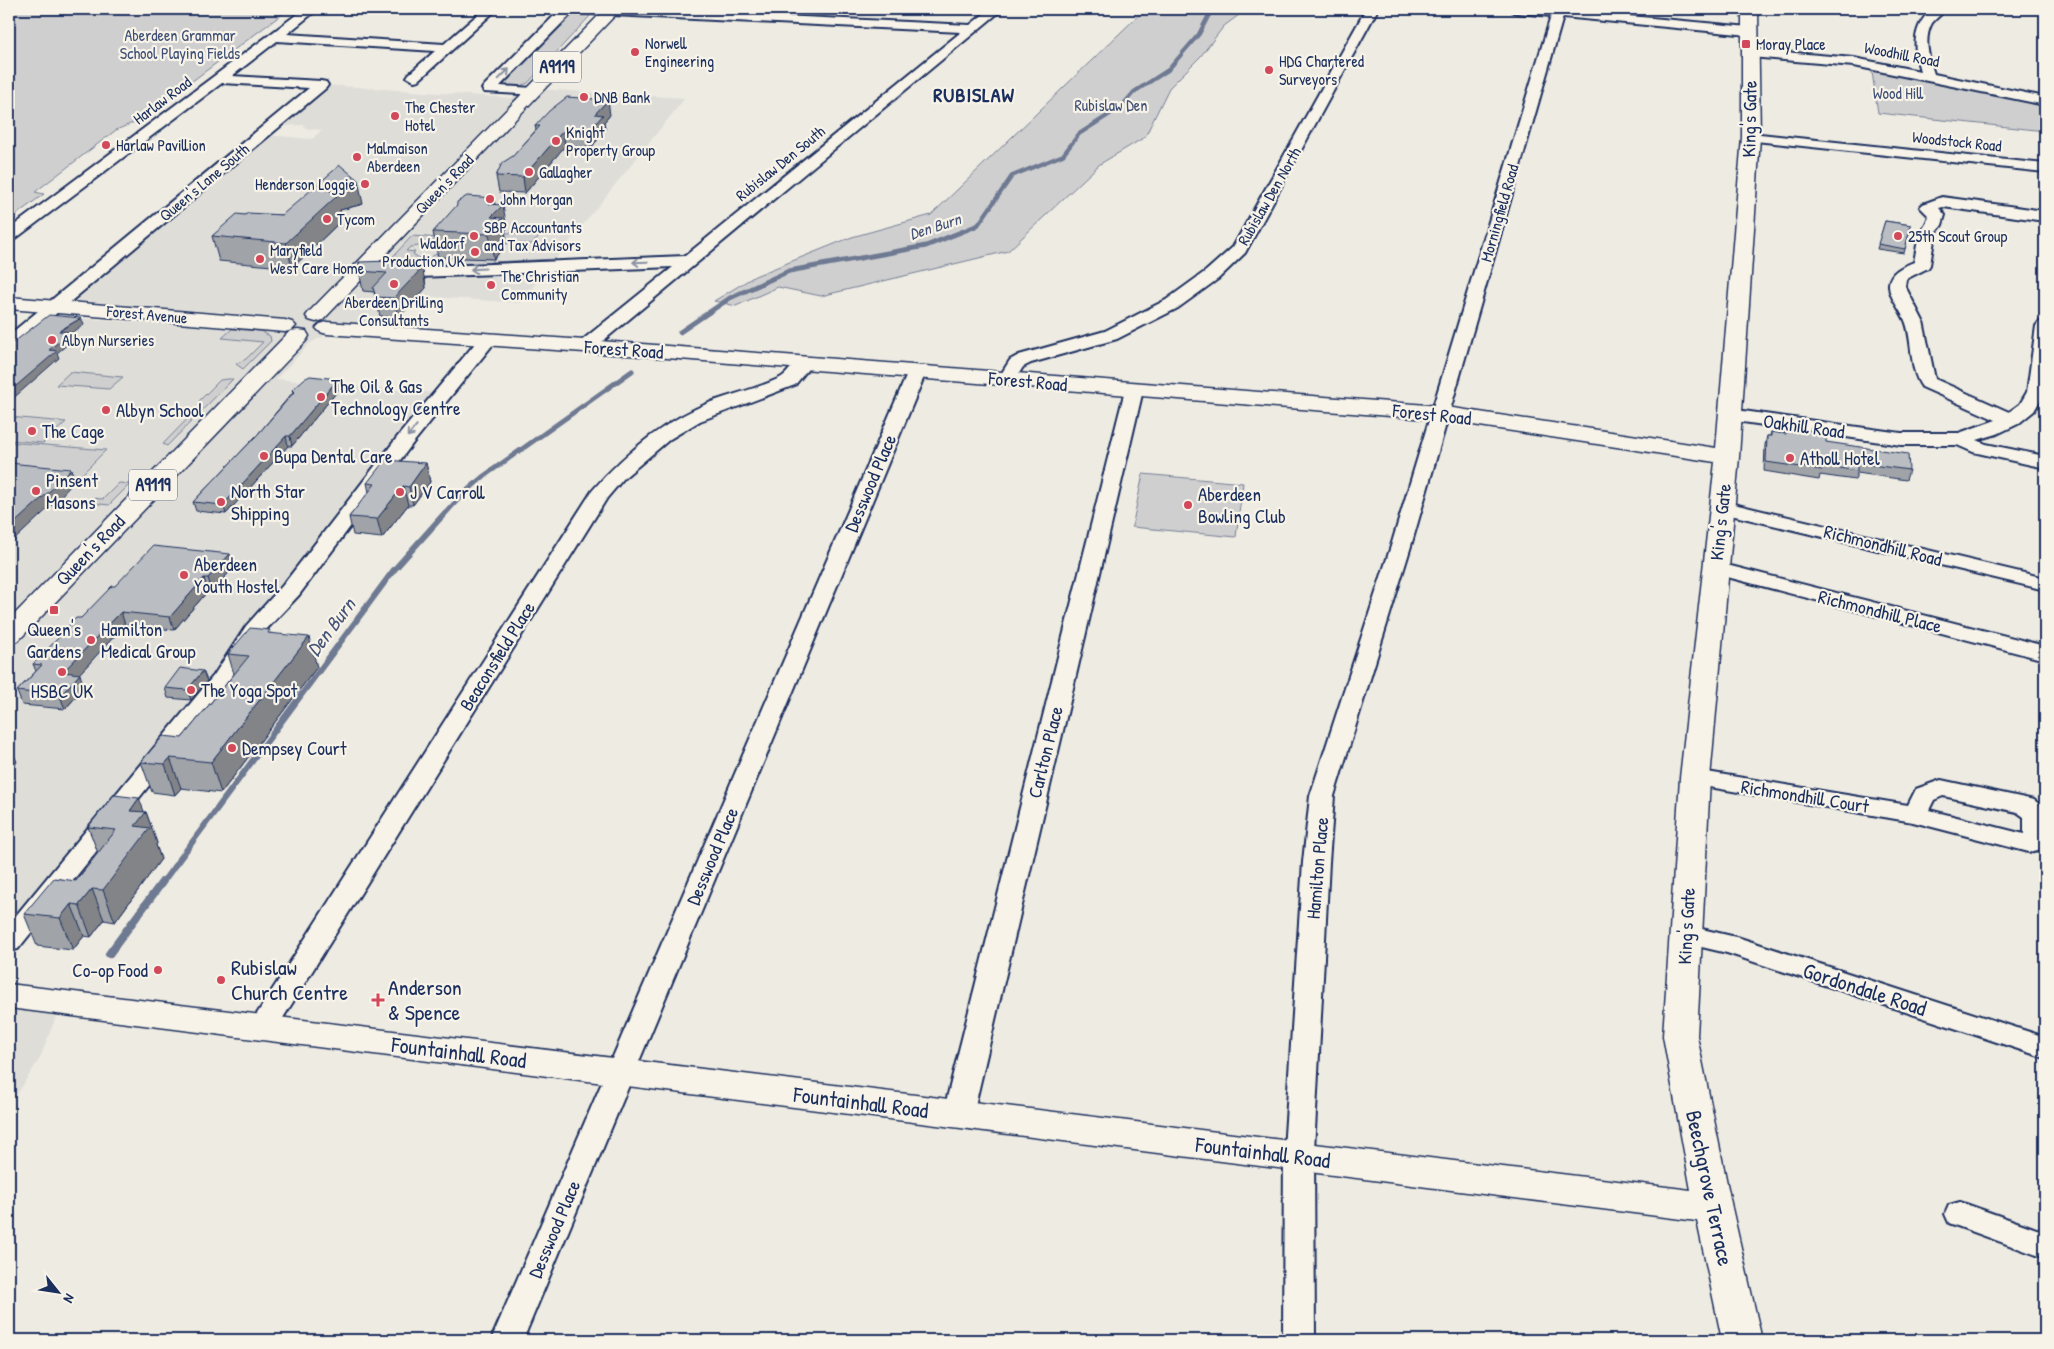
<svg xmlns="http://www.w3.org/2000/svg" width="2054" height="1349" font-family="'Patrick Hand',sans-serif">
<rect width="100%" height="100%" fill="#eeebe2"/>
<filter id="ink" filterUnits="userSpaceOnUse"><feTurbulence type="fractalNoise" baseFrequency=".02" numOctaves="2"/><feDisplacementMap in="SourceGraphic" scale="10" xChannelSelector="R" yChannelSelector="G"/><feConvolveMatrix kernelMatrix="1 2 1 2 8 2 1 2 1" color-interpolation-filters="sRGB"/></filter>
<g filter="url(#ink)">
<g fill="#deddd8">
<polygon points="326,85 512,98 522,88 685,98 520,303 433,297 426,305 412,303 386,331 339,328 310,343 276,379 436,393 217,677 9,929 9,350 50,316 260,331 274,317 70,300 266,135 312,139 322,130 303,128 306,125 277,126"/>
<polygon points="9,1008 57,1014 40,1058 9,1107"/>
</g>
<g fill="#cfcfcf" stroke="#757f96">
<polygon points="21,9 289,9 140,120 116,130 35,192 44,194 9,220 9,16"/>
<polygon points="1145,9 1247,9 1224,26 1200,57 1169,88 1145,137 1100,164 1008,251 821,296 778,287 736,306 714,301 755,276 852,237 931,215"/>
<polygon points="571,13 584,13 590,16 528,83 517,87 500,86 499,84"/>
<polygon points="1871,65 2045,101 2045,131 1878,113"/>
<polygon points="495,232 540,235 532,244 495,242"/>
<path d="M412,236L454,239L447,257L494,259L492,262L555,259L552,262L428,267L431,257L438,253L439,241C428,241 422,247 410,247L406,251L415,252L413,254L419,258V262L384,266Z"/>
<polygon points="232,329 260,331 270,336 271,341 243,369 236,364 246,359 263,342 222,338"/>
<polygon points="70,372 123,377 109,389 56,385"/>
<polygon points="228,379 233,379 167,446 163,444 202,404 199,401 220,380"/>
<polygon points="9,417 66,422 43,443 9,440"/>
<polygon points="9,442 106,450 77,479 9,473"/>
<polygon points="1143,474 1243,483 1236,537 1132,527"/>
<polygon points="119,483 130,484 109,505 91,503 90,498 103,499"/>
</g>
<g fill="none" stroke-linecap="round" stroke-linejoin="round">
<polyline stroke="#6e7992" stroke-width="4" points="973,227 978,225 1012,176 1063,155 1079,134 1121,107 1134,92 1168,70 1199,34 1212,9"/>
<g stroke="#6e7992" stroke-width="5">
<polyline points="680,332 730,298 789,271 926,246 976,226"/>
<polyline points="443,516 461,496 484,476 632,371"/>
</g>
<polyline stroke="#6e7992" stroke-width="6" points="162,883 393,571 444,514"/>
<polyline stroke="#6e7992" stroke-width="8" points="109,954 163,881"/>
<g stroke="#1b2f5e" stroke-width="4">
<g id="minor">
<polygon points="304,9 318,9 287,34 444,44 484,9 497,9 419,80 414,81 407,77 409,74 435,51 277,41 232,76 321,81 326,82 328,85 326,88 15,348 9,349 9,335 309,88 222,83 15,239 9,241 9,229"/>
<polygon points="561,9 639,9 970,25 990,9 1003,9 592,350 586,351 580,350 577,346 580,342 673,267 393,278 387,277 385,273 387,269 393,268 685,256 961,32 572,13 500,86 533,88 540,92 538,95 484,92 482,89 484,86"/>
<polygon points="1366,9 1378,9 1245,253 1218,279 1178,308 1117,339 1031,363 1023,367 1013,383 1007,384 1001,383 998,379 1010,360 1019,355 1105,331 1166,300 1206,271 1233,247"/>
<polygon points="1511,9 1554,9 1749,27 1755,31 1749,35 1563,17 1411,546 1334,796 1329,862 1314,1150 1315,1340 1283,1340 1284,1150 1303,862 1310,796 1391,546 1551,16 1517,13 1513,12"/>
<path d="M1933,9H1946C1942,14 1936,18 1932,23C1923,39 1929,58 1934,74L2045,97V105L1854,66L1750,57L1743,53L1750,49L1854,58L1920,71C1913,48 1912,25 1933,9Z"/>
<polygon points="1751,133 2045,164 2045,172 1746,140 1744,137 1746,134"/>
<path d="M1942,197L2045,211V221L1943,207L1939,208L1945,215L1942,225L1935,234L1930,265L1928,268L1906,279L1905,286L1923,321L1935,379L2009,412L2020,404L2027,392L2036,326L2039,322L2045,321V392L2034,411L2018,424L1997,434L1977,440L1986,444L2045,456V468L1973,452L1957,445H1901L1722,419L1720,415L1722,411L1729,409L1901,433H1959L1996,420L1922,387C1909,369 1913,344 1906,323C1902,311 1888,297 1889,284C1890,271 1904,266 1914,262L1919,234L1926,224L1929,216L1920,207L1923,204Z"/>
<polygon points="488,334 494,335 497,339 494,343 413,443 299,595 261,635 232,682 18,949 9,951 9,924 214,675 246,626 283,585 399,435 482,335"/>
<path d="M803,359L809,360L812,364L795,385L700,421L670,439L624,478L607,498L273,1034L263,1037L253,1034L249,1027L253,1020L592,491C625,453 664,421 711,402C734,394 759,388 780,378C790,373 792,361 803,359Z"/>
<polygon points="917,367 923,368 926,372 523,1340 491,1340 908,372 911,368"/>
<polygon points="1134,385 1140,386 1143,390 973,1114 968,1122 958,1125 948,1122 943,1114 1125,390 1128,386"/>
<polygon points="1721,501 2045,578 2045,590 1714,511 1711,507 1714,503"/>
<polygon points="1715,562 2045,646 2045,660 1708,572 1705,568 1708,564"/>
<path d="M1695,770L1908,805L1916,789L1941,780L2034,800L2045,809V844L2038,850L2029,852L1913,822L1686,783L1683,778L1686,773ZM1943,796L2017,812L2024,817V834L1929,810L1934,800Z"/>
<polygon points="1685,925 1740,938 2045,1037 2045,1058 1727,953 1676,941 1672,934 1676,927"/>
<polygon points="1960,1202 2045,1232 2045,1258 1949,1223 1945,1214 1949,1205"/>
</g>
</g>
<g stroke="#1b2f5e" stroke-width="3">
<g id="tertiary">
<polygon points="1742,9 1758,9 1760,137 1739,457 1710,778 1697,1036 1732,1208 1762,1340 1722,1340 1697,1221 9,1008 9,984 1691,1190 1663,1036 1680,778 1715,462 1440,420 642,356 327,334 320,332 316,328 320,324 327,322 642,344 1440,406 1716,448 1742,137"/>
<polygon points="9,297 285,320 292,322 296,326 292,330 285,332 9,309"/>
</g>
</g>
<g stroke="#1b2f5e" stroke-width="3">
<g id="primary">
<polygon points="605,9 621,9 323,320 316,322 309,320 306,316 309,312"/>
<polygon points="298,330 306,331 309,336 306,341 18,641 9,643 9,620 290,331"/>
</g>
</g>
<use href="#minor" fill="#f7f3e8" fill-rule="evenodd"/>
<use href="#tertiary" fill="#f7f3e8" fill-rule="evenodd"/>
<use href="#primary" fill="#f7f3e8" fill-rule="evenodd"/>
</g>
<g fill="#a0a3a7" stroke="#1b2f5e">
<polygon points="610,115 604,122 605,130 591,148 565,146 525,193 499,192 496,176 536,130 535,126"/>
<polygon points="363,204 340,210 342,220 292,268 219,261 212,236 245,215 282,215"/>
<polygon points="495,204 507,229 505,231 507,243 494,259 438,257 433,232"/>
<polygon points="1885,221 1911,225 1904,253 1877,249"/>
<polygon points="359,262 425,279 426,288 398,318 380,316 374,292 363,291 359,271"/>
<polygon points="338,379 340,388 292,446 288,446 226,514 196,511 193,502 258,434 293,392 292,390"/>
<polygon points="1786,427 1810,431 1811,427 1826,442 1909,470 1906,480 1857,473 1855,480 1820,475 1819,480 1764,471 1765,445 1767,436 1770,436 1771,432 1784,434"/>
<polygon points="426,463 430,482 413,505 408,505 382,538 353,535 349,517 369,492 367,483"/>
<polygon points="234,567 212,591 208,591 174,630 125,625 79,674 84,688 65,709 22,705 17,691 36,671 33,664 63,634 62,632 81,618 115,586"/>
<polygon points="271,633 317,667 221,793 181,788 175,795 152,792 141,762 182,738 234,674 228,654"/>
<polygon points="203,671 207,681 191,700 168,698 165,688"/>
<polygon points="144,812 146,812 157,843 156,845 161,859 115,922 104,920 91,937 84,936 73,950 37,946 24,914 76,881 98,853 88,827"/>
</g>
<g fill="#828488" stroke="#1b2f5e">
<polygon points="608,100 610,115 604,122 605,130 591,148 588,132 595,114"/>
<polygon points="563,131 565,146 525,193 523,177"/>
<polygon points="358,180 363,204 340,210 342,220 292,268 286,243 326,188"/>
<polygon points="494,198 496,212 503,205 507,229 505,231 507,243 494,259 489,234 489,204"/>
<polygon points="421,260 426,288 398,318 394,298 414,268"/>
<polygon points="81,318 84,325 71,333 73,340 57,353 59,358 9,402 9,392 49,350 59,331"/>
<polygon points="338,379 340,388 292,446 290,436"/>
<polygon points="286,436 288,446 226,514 223,505"/>
<polygon points="426,463 430,482 413,505 409,487"/>
<polygon points="71,469 75,481 56,501 9,545 9,528"/>
<polygon points="403,486 408,505 382,538 377,519"/>
<polygon points="230,554 234,567 212,591 208,578"/>
<polygon points="204,578 208,591 174,630 170,617"/>
<polygon points="121,612 125,625 68,686 63,672"/>
<polygon points="309,637 317,667 221,793 211,762"/>
<polygon points="203,671 207,681 191,700 187,690"/>
<polygon points="80,674 84,688 65,709 60,696"/>
<polygon points="13,752 17,762 9,771 9,756"/>
<polygon points="170,758 181,788 175,795 165,764"/>
<polygon points="139,798 145,814 146,812 157,843 156,845 161,859 115,922 103,890 130,811"/>
<polygon points="92,889 104,920 91,937 79,905"/>
<polygon points="71,904 84,936 73,950 60,918"/>
</g>
<g fill="#babdc2" stroke="#1b2f5e">
<polygon points="567,97 608,100 595,114 603,115 588,132 563,131 523,177 496,176 502,163 513,156 540,126 535,126 549,111"/>
<polygon points="340,165 358,180 326,188 337,196 286,243 212,236 237,214 245,215 248,213 282,215"/>
<polygon points="467,196 494,198 489,204 503,205 491,217 503,218 489,234 433,232 457,205 457,202"/>
<polygon points="1885,221 1911,225 1905,249 1878,244"/>
<polygon points="421,260 414,268 422,268 394,298 376,297 373,288 387,273 359,271 359,262"/>
<polygon points="49,315 81,318 59,331 71,332 49,350 57,351 9,392 9,343 14,342"/>
<polygon points="310,376 338,379 290,436 286,436 223,505 193,502 258,434 294,392 292,390 304,379"/>
<polygon points="1786,427 1811,431 1811,427 1826,429 1826,442 1908,454 1909,470 1857,463 1857,471 1822,465 1822,470 1766,462 1767,436 1771,436 1771,432 1786,434"/>
<polygon points="385,460 426,463 409,487 403,486 377,519 349,517 375,484 367,483"/>
<polygon points="9,463 71,469 52,489 9,528"/>
<polygon points="153,546 230,554 208,578 204,578 170,617 121,612 63,672 80,674 60,696 17,691 42,665 33,664 64,632 62,632 76,618 81,618 112,586 115,586"/>
<polygon points="250,628 270,630 268,633 309,637 211,762 170,758 165,764 141,762 163,736 182,738 249,656 228,654"/>
<polygon points="180,668 203,671 187,690 165,688"/>
<polygon points="9,751 13,752 9,756"/>
<polygon points="114,795 139,798 130,811 146,812 135,826 150,828 103,890 92,889 79,905 71,904 60,918 24,914 54,878 76,881 116,830 88,827"/>
</g>
<defs><path id="oneway-shaft" d="M-6 0H5M1.5-3L5.5 0L1.5 3" fill="none" stroke-width="1.6" stroke-linecap="round" stroke-linejoin="round" transform="scale(1.25)"/></defs>
<g stroke="#8991a3">
<use href="#oneway-shaft" transform="translate(504 74) rotate(-45)"/>
<use href="#oneway-shaft" transform="translate(640 262) rotate(178)"/>
<use href="#oneway-shaft" transform="translate(478 269) rotate(177)"/>
<use href="#oneway-shaft" transform="translate(412 431) rotate(129)"/>
</g>
</g>
<g fill="#d1495b" stroke="#f7f3e8" stroke-width="2">
<rect x="1741" y="39" width="10" height="10" rx="2.5"/>
<circle cx="635" cy="52" r="5"/>
<circle cx="1269" cy="70" r="5"/>
<circle cx="584" cy="97" r="5"/>
<circle cx="395" cy="116" r="5"/>
<circle cx="556" cy="141" r="5"/>
<circle cx="106" cy="145" r="5"/>
<circle cx="357" cy="157" r="5"/>
<circle cx="529" cy="172" r="5"/>
<circle cx="365" cy="184" r="5"/>
<circle cx="490" cy="199" r="5"/>
<circle cx="327" cy="219" r="5"/>
<circle cx="474" cy="236" r="5"/>
<circle cx="1898" cy="236" r="5"/>
<circle cx="475" cy="252" r="5"/>
<circle cx="260" cy="259" r="5"/>
<circle cx="394" cy="284" r="5"/>
<circle cx="491" cy="285" r="5"/>
<circle cx="52" cy="340" r="5"/>
<circle cx="321" cy="397" r="5"/>
<circle cx="106" cy="410" r="5"/>
<circle cx="32" cy="431" r="5"/>
<circle cx="264" cy="456" r="5"/>
<circle cx="1790" cy="458" r="5"/>
<circle cx="36" cy="491" r="5"/>
<circle cx="400" cy="492" r="5"/>
<circle cx="221" cy="502" r="5"/>
<circle cx="1188" cy="505" r="5"/>
<circle cx="184" cy="575" r="5"/>
<rect x="49" y="605" width="10" height="10" rx="2.5"/>
<circle cx="91" cy="640" r="5"/>
<circle cx="62" cy="672" r="5"/>
<circle cx="191" cy="690" r="5"/>
<circle cx="232" cy="748" r="5"/>
<circle cx="158" cy="970" r="5"/>
<circle cx="221" cy="980" r="5"/>
<path d="M375.5 992.5h5v5h5v5h-5v5h-5v-5h-5v-5h5z"/>
</g>
<g text-anchor="middle" stroke-width="4.5" stroke-linejoin="round" paint-order="stroke">
<g font-size="16" fill="#3f4f75" stroke="#f7f3e8">
<text x="180" y="41">Aberdeen Grammar<tspan x="180" dy="18">School Playing Fields</tspan></text>
<text x="1898" y="99">Wood Hill</text>
<text x="1111" y="111">Rubislaw Den</text>
</g>
<g font-size="16" fill="#1b2f5e" stroke="#f7f3e8" text-anchor="start">
<text x="645" y="49">Norwell<tspan x="645" dy="18">Engineering</tspan></text>
<text x="1756" y="50">Moray Place</text>
<text x="1279" y="67">HDG Chartered<tspan x="1279" dy="18">Surveyors</tspan></text>
<text x="594" y="103">DNB Bank</text>
<text x="405" y="113">The Chester<tspan x="405" dy="18">Hotel</tspan></text>
<text x="566" y="138">Knight<tspan x="566" dy="18">Property Group</tspan></text>
<text x="116" y="151">Harlaw Pavillion</text>
<text x="367" y="154">Malmaison<tspan x="367" dy="18">Aberdeen</tspan></text>
<text x="539" y="178">Gallagher</text>
<text x="355" y="190" text-anchor="end">Henderson Loggie</text>
<text x="500" y="205">John Morgan</text>
<text x="337" y="225">Tycom</text>
<text x="484" y="233">SBP Accountants<tspan x="484" dy="18">and Tax Advisors</tspan></text>
<text x="1908" y="242">25th Scout Group</text>
<text x="465" y="249" text-anchor="end">Waldorf<tspan x="465" dy="18">Production UK</tspan></text>
<text x="270" y="256">Maryfield<tspan x="270" dy="18">West Care Home</tspan></text>
<text x="501" y="282">The Christian<tspan x="501" dy="18">Community</tspan></text>
<text x="394" y="308" text-anchor="middle">Aberdeen Drilling<tspan x="394" dy="18">Consultants</tspan></text>
<text x="62" y="346">Albyn Nurseries</text>
</g>
<g font-size="16" fill="#1b2f5e" stroke="#f7f3e8">
<text transform="translate(1902 54) rotate(11)" y="6">Woodhill Road</text>
<text transform="translate(162 100) rotate(-37)" y="6">Harlaw Road</text>
<text transform="translate(1957 141) rotate(6)" y="6">Woodstock Road</text>
<text transform="translate(780 163) rotate(-39)" y="6">Rubislaw Den South</text>
<text transform="translate(204 182) rotate(-40)" y="6">Queen's Lane South</text>
<text transform="translate(444 184) rotate(-46)" y="6">Queen's Road</text>
<text transform="translate(1269 196) rotate(-60)" y="6">Rubislaw Den North</text>
<text transform="translate(1499 213) rotate(-74)" y="6">Morningfield Road</text>
<text transform="translate(147 314) rotate(5)" y="6">Forest Avenue</text>
</g>
<g font-size="16" font-style="italic" fill="#455478" stroke="#f7f3e8">
<text transform="translate(935 226) rotate(-18)" y="6">Den Burn</text>
</g>
<g fill="#f7f3e8" stroke="#5d6a87" stroke-width="1">
<rect x="533" y="51.5" width="48" height="31" rx="4"/>
<rect x="129" y="469.5" width="48" height="31" rx="4"/>
</g>
<g font-size="18" font-weight="bold" fill="#1b2f5e">
<text x="557" y="73">A9119</text>
<text x="153" y="491">A9119</text>
</g>
<g font-size="19" fill="#1b2f5e" stroke="#f7f3e8">
<text transform="translate(1749 119) rotate(-89)" y="7">King's Gate</text>
<text transform="translate(624 349) rotate(4)" y="7">Forest Road</text>
<text transform="translate(1028 381) rotate(5)" y="7">Forest Road</text>
<text transform="translate(1432 414) rotate(6)" y="7">Forest Road</text>
<text transform="translate(1804 426) rotate(8)" y="7">Oakhill Road</text>
<text transform="translate(870 483) rotate(-67)" y="7">Desswood Place</text>
<text transform="translate(1720 522) rotate(-84)" y="7">King's Gate</text>
<text transform="translate(1883 545) rotate(14)" y="7">Richmondhill Road</text>
<text transform="translate(90 550) rotate(-46)" y="7">Queen's Road</text>
<text transform="translate(1880 611) rotate(14)" y="7">Richmondhill Place</text>
<text transform="translate(497 656) rotate(-58)" y="7">Beaconsfield Place</text>
<text transform="translate(1045 752) rotate(-76)" y="7">Carlton Place</text>
<text transform="translate(1805 796) rotate(9)" y="7">Richmondhill Court</text>
<text transform="translate(712 856) rotate(-67)" y="7">Desswood Place</text>
<text transform="translate(1317 868) rotate(-85)" y="7">Hamilton Place</text>
<text transform="translate(1686 926) rotate(-87)" y="7">King's Gate</text>
<text transform="translate(554 1229) rotate(-67)" y="7">Desswood Place</text>
</g>
<g font-size="19" fill="#1b2f5e" stroke="#f7f3e8" text-anchor="start">
<text x="331" y="393">The Oil &amp; Gas<tspan x="331" dy="22">Technology Centre</tspan></text>
<text x="116" y="417">Albyn School</text>
<text x="42" y="438">The Cage</text>
<text x="274" y="463">Bupa Dental Care</text>
<text x="1800" y="465">Atholl Hotel</text>
<text x="46" y="487">Pinsent<tspan x="46" dy="22">Masons</tspan></text>
<text x="231" y="498">North Star<tspan x="231" dy="22">Shipping</tspan></text>
<text x="410" y="499">J V Carroll</text>
<text x="1198" y="501">Aberdeen<tspan x="1198" dy="22">Bowling Club</tspan></text>
<text x="194" y="571">Aberdeen<tspan x="194" dy="22">Youth Hostel</tspan></text>
<text x="54" y="636" text-anchor="middle">Queen's<tspan x="54" dy="22">Gardens</tspan></text>
<text x="101" y="636">Hamilton<tspan x="101" dy="22">Medical Group</tspan></text>
<text x="201" y="697">The Yoga Spot</text>
<text x="62" y="698" text-anchor="middle">HSBC UK</text>
<text x="242" y="755">Dempsey Court</text>
<text x="148" y="977" text-anchor="end">Co-op Food</text>
</g>
<g font-size="20" font-weight="bold" letter-spacing="1" fill="#1b2f5e" stroke="#f7f3e8">
<text x="974" y="102">RUBISLAW</text>
</g>
<g font-size="20" font-style="italic" fill="#455478" stroke="#f7f3e8">
<text transform="translate(331 627) rotate(-53)" y="7">Den Burn</text>
</g>
<g font-size="22" fill="#1b2f5e" stroke="#f7f3e8" text-anchor="start">
<text x="231" y="975">Rubislaw<tspan x="231" dy="25">Church Centre</tspan></text>
<text x="388" y="995">Anderson<tspan x="388" dy="25">&amp; Spence</tspan></text>
</g>
<g font-size="22" fill="#1b2f5e" stroke="#f7f3e8">
<text transform="translate(1865 989) rotate(18)" y="8">Gordondale Road</text>
<text transform="translate(459 1052) rotate(7)" y="8">Fountainhall Road</text>
<text transform="translate(861 1102) rotate(7)" y="8">Fountainhall Road</text>
<text transform="translate(1263 1152) rotate(7)" y="8">Fountainhall Road</text>
<text transform="translate(1710 1188) rotate(78)" y="8">Beechgrove Terrace</text>
</g>
</g>
<rect width="2054" height="1349" fill="none" stroke="#f7f3e8" stroke-width="30"/>
<rect x="15" y="15" width="2024" height="1319" fill="none" stroke="#1b2f5e" stroke-width="2" filter="url(#ink)"/>
<g transform="translate(58 1292) rotate(120)" stroke="#f7f3e8" stroke-width="4" paint-order="stroke">
<path d="M0-4L9 19L0 12L-9 19Z" fill="#1b2f5e"/>
<text y="-8" font-size="14" font-weight="bold" text-anchor="middle" fill="#1b2f5e">N</text>
</g>
</svg>
